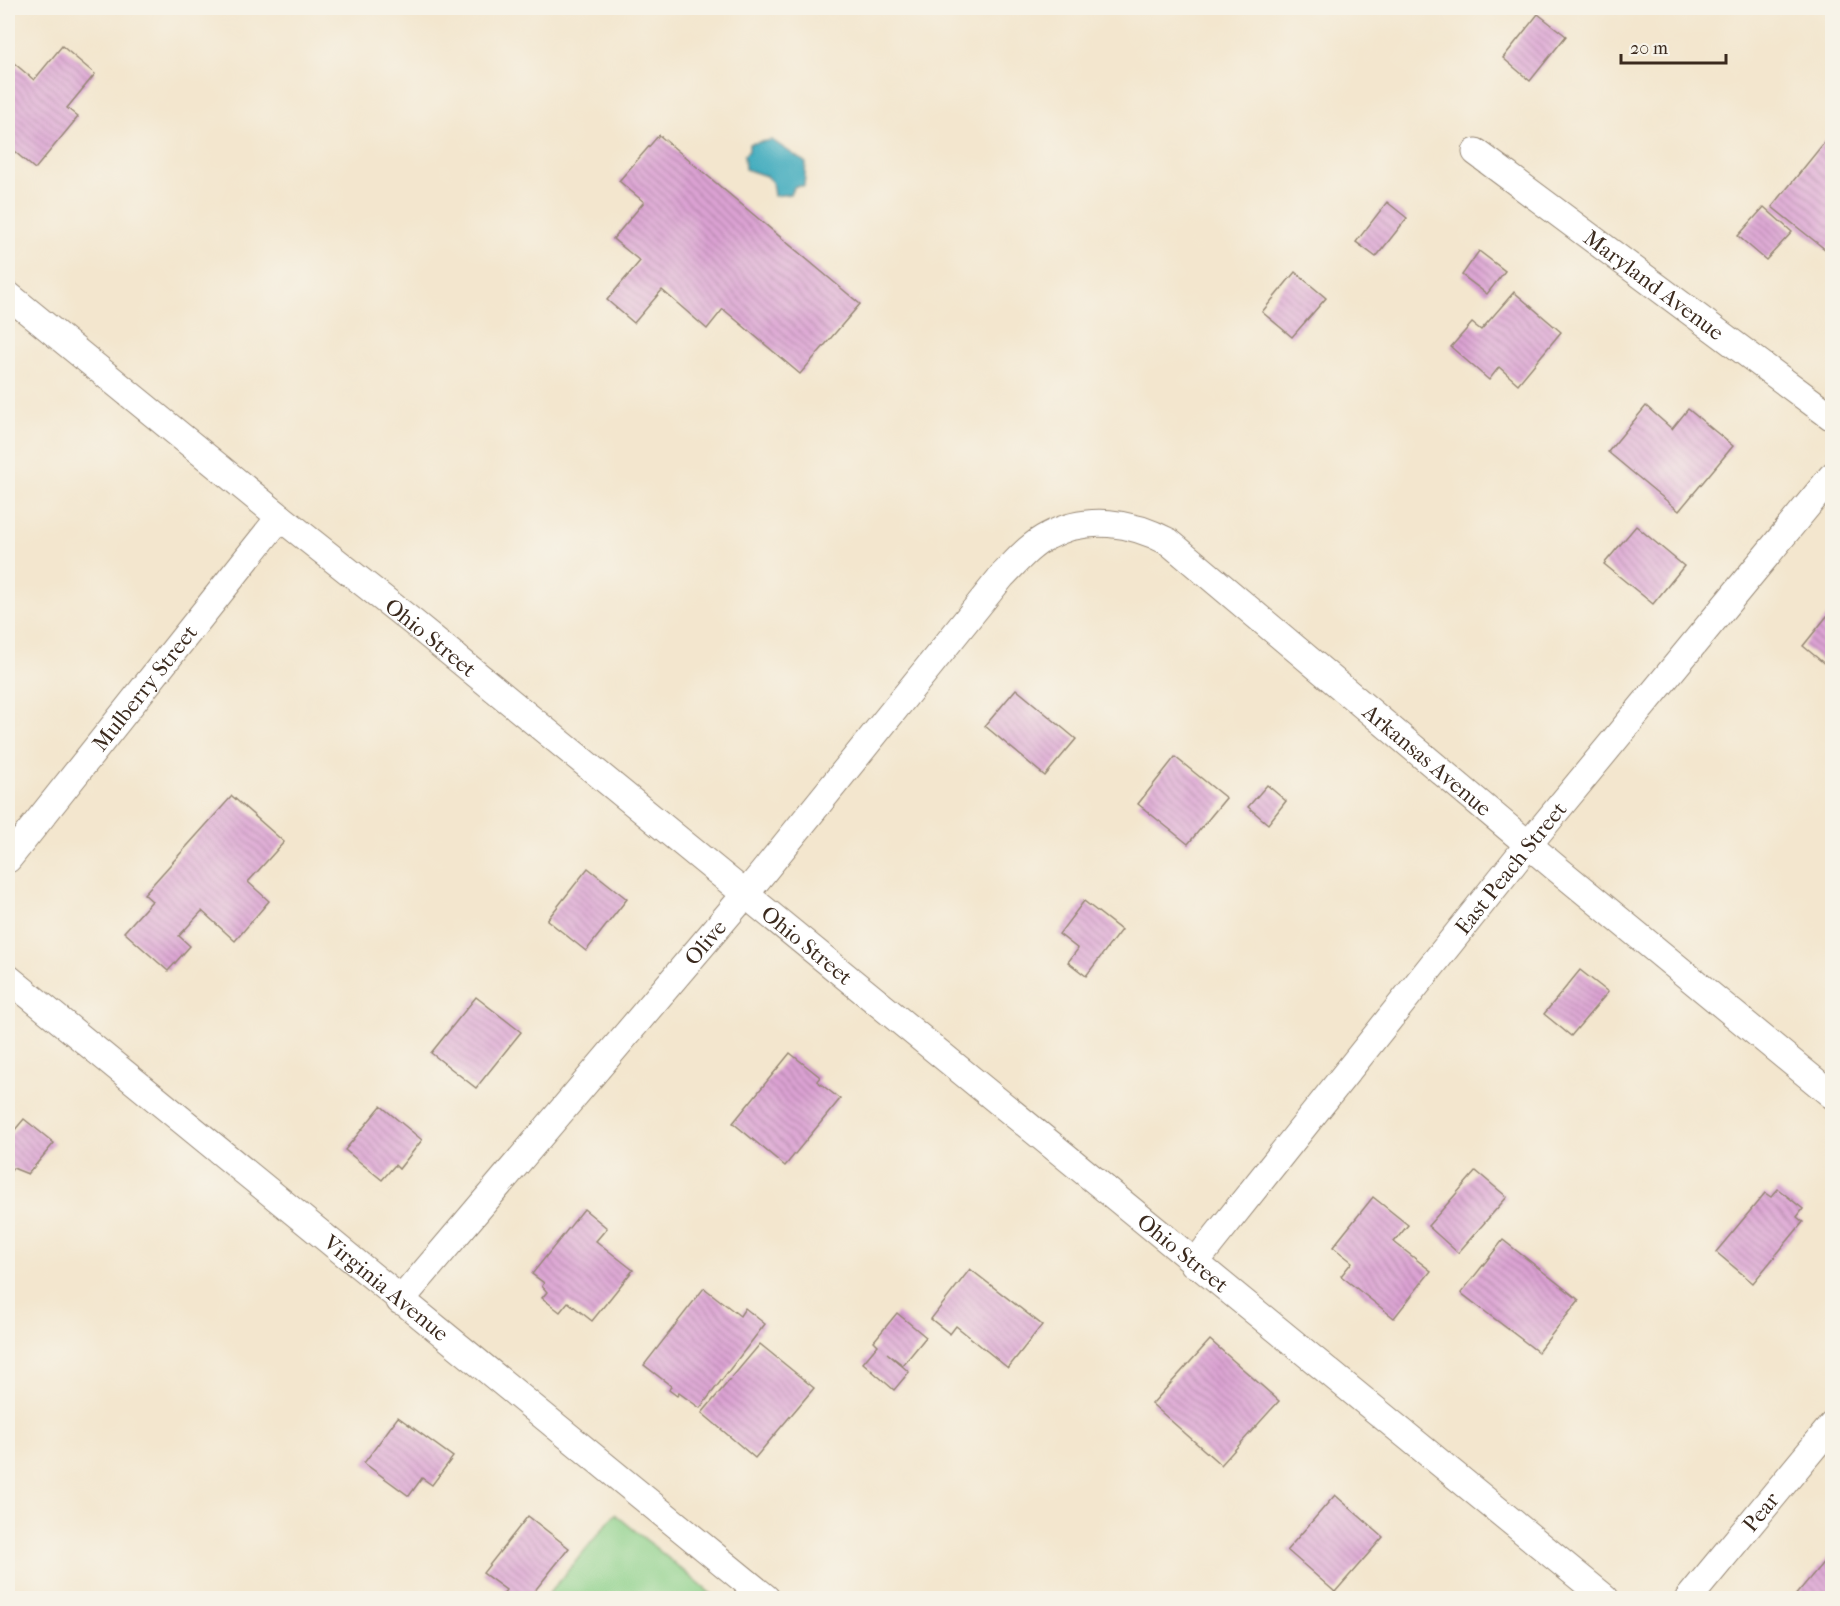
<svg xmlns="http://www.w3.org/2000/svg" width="1840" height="1606" font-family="'IM FELL French Canon',serif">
<defs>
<pattern id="building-back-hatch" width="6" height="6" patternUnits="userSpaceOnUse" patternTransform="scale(1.5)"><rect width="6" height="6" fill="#dba2d3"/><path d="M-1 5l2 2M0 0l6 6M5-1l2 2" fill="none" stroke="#b384ab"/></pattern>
</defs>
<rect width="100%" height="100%" fill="#f7f3e8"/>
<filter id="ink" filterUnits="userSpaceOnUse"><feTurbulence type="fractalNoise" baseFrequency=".0167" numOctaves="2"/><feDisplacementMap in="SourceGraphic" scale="12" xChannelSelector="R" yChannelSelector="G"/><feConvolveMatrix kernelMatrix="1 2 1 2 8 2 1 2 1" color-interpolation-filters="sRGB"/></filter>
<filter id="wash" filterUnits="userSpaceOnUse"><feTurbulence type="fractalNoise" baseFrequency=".008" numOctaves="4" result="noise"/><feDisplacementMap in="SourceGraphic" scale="24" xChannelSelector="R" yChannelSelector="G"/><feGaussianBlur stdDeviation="1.35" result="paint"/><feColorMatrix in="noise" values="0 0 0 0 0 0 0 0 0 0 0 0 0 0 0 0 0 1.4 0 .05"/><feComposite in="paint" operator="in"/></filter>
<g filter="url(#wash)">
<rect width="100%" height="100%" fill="#f3e6ce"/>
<polygon fill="#8bd089" stroke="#637d54" stroke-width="1.5" points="615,1514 716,1598 545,1598"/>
<polygon fill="#3eaabd" stroke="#3c6a6e" stroke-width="1.5" points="772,140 806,163 804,186 795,186 790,194 774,196 772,182 766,176 745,169 744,155 749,151 749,144"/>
<g id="blocks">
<g fill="url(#building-back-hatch)">
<polygon points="1538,14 1566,36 1530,81 1503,58"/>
<polygon points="62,46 95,74 67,108 78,117 35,169 8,146 8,58 34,80"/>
<polygon points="1832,133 1832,243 1826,250 1772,207"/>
<polygon points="659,135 860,304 800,374 723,309 707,329 662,290 634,323 607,300 640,261 613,239 644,202 619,181"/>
<polygon points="1387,202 1407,218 1376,257 1356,242"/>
<polygon points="1764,207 1792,232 1766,260 1738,236"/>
<polygon points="1479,251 1505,271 1487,294 1462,275"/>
<polygon points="1295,272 1326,298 1292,337 1262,312"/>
<polygon points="1514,292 1561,332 1518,384 1499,367 1489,380 1451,347 1472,323 1481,330"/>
<polygon points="1646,406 1672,429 1688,409 1733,446 1679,511 1608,452"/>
<polygon points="1636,526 1684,566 1653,604 1604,564"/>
<polygon points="1832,610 1832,670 1803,646"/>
<polygon points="1016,689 1076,739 1045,776 985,726"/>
<polygon points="1175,757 1226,798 1188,844 1138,804"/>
<polygon points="1267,785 1286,801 1268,824 1248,807"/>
<polygon points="232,796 284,842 248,882 269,901 235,941 202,911 179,936 190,946 168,971 124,932 152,901 144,894"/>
<polygon points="588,868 627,899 586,951 547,920"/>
<polygon points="1084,901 1121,930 1086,976 1068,962 1078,949 1059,934"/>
<polygon points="1580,970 1608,992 1571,1036 1544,1014"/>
<polygon points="476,997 521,1032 476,1088 431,1053"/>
<polygon points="790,1053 820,1077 817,1081 840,1099 785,1166 733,1123"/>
<polygon points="381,1106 422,1140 399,1169 395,1165 382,1180 345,1150"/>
<polygon points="24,1119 54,1143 28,1174 13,1168 8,1175 8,1138"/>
<polygon points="1476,1171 1507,1197 1458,1253 1428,1226"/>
<polygon points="1778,1189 1803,1209 1797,1217 1803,1222 1753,1283 1716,1252 1765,1193 1771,1197"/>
<polygon points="1373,1197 1408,1225 1394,1242 1431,1271 1394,1318 1341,1276 1352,1262 1333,1247"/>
<polygon points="584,1209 607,1228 596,1241 633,1270 592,1321 568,1302 560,1312 542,1298 547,1292 542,1286 544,1283 532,1274"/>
<polygon points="1503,1240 1579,1300 1538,1352 1461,1293"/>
<polygon points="970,1269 1042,1325 1008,1368 956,1326 950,1334 931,1319"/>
<polygon points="704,1288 740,1316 745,1308 765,1324 700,1408 679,1393 677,1396 669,1390 671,1386 644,1365"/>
<polygon points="897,1313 926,1337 903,1365 887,1353 909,1372 894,1390 863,1363 878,1345 874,1341"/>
<polygon points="1210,1340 1279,1401 1221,1465 1152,1404"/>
<polygon points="760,1344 814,1388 755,1458 702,1413"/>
<polygon points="398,1417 453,1457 432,1485 422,1478 409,1496 364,1463"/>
<polygon points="1335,1495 1383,1537 1335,1592 1287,1550"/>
<polygon points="528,1516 569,1548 529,1598 500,1598 506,1590 483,1573"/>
<polygon points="1832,1552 1832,1598 1793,1598"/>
</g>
</g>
</g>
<g filter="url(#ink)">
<use href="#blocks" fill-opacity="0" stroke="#978876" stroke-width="1.5"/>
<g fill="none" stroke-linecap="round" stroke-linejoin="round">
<g stroke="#978876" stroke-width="29">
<g id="minor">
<path id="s1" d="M1476,152L1832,417"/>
<path id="s2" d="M8,295L280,517L414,623L1605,1598"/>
<path id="s3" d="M8,859L280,517"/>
<path id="s4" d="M8,978L766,1598"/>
<path id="s5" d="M1194,1264L1528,845L1832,476"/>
<path id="s6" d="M400,1301L744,896L1002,576C1016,562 1030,545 1048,536C1087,515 1132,522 1169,542L1555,867L1832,1095"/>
<path id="s7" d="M1689,1598L1832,1425"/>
</g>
</g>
<use href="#minor" stroke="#fff" stroke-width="27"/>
</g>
</g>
<g text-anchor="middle" stroke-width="4.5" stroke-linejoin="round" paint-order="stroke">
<g font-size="22" fill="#3b2a1e" stroke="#f7f3e8">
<text dy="8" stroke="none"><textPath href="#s1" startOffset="222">Maryland Avenue</textPath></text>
<text dy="8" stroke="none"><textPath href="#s2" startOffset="544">Ohio Street</textPath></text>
<text dy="8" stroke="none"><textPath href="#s3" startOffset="219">Mulberry Street</textPath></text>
<text dy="8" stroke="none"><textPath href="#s6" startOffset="1468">Arkansas Avenue</textPath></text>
<text dy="8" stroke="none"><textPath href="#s5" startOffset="507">East Peach Street</textPath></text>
<text dy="8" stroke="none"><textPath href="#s6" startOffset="471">Olive</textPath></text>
<text dy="8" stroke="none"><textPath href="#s2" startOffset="1030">Ohio Street</textPath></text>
<text dy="8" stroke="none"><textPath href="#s2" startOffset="1516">Ohio Street</textPath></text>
<text dy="8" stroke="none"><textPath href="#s4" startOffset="489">Virginia Avenue</textPath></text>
<text dy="8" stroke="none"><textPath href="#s7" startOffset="112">Pear</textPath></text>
</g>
</g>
<rect width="1840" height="1606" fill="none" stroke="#f7f3e8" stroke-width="30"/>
<path d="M1621 54v9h105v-9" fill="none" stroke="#3b2a1e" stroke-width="3"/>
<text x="1630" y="54" font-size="18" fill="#3b2a1e" stroke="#f7f3e8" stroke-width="4.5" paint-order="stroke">20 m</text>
</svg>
